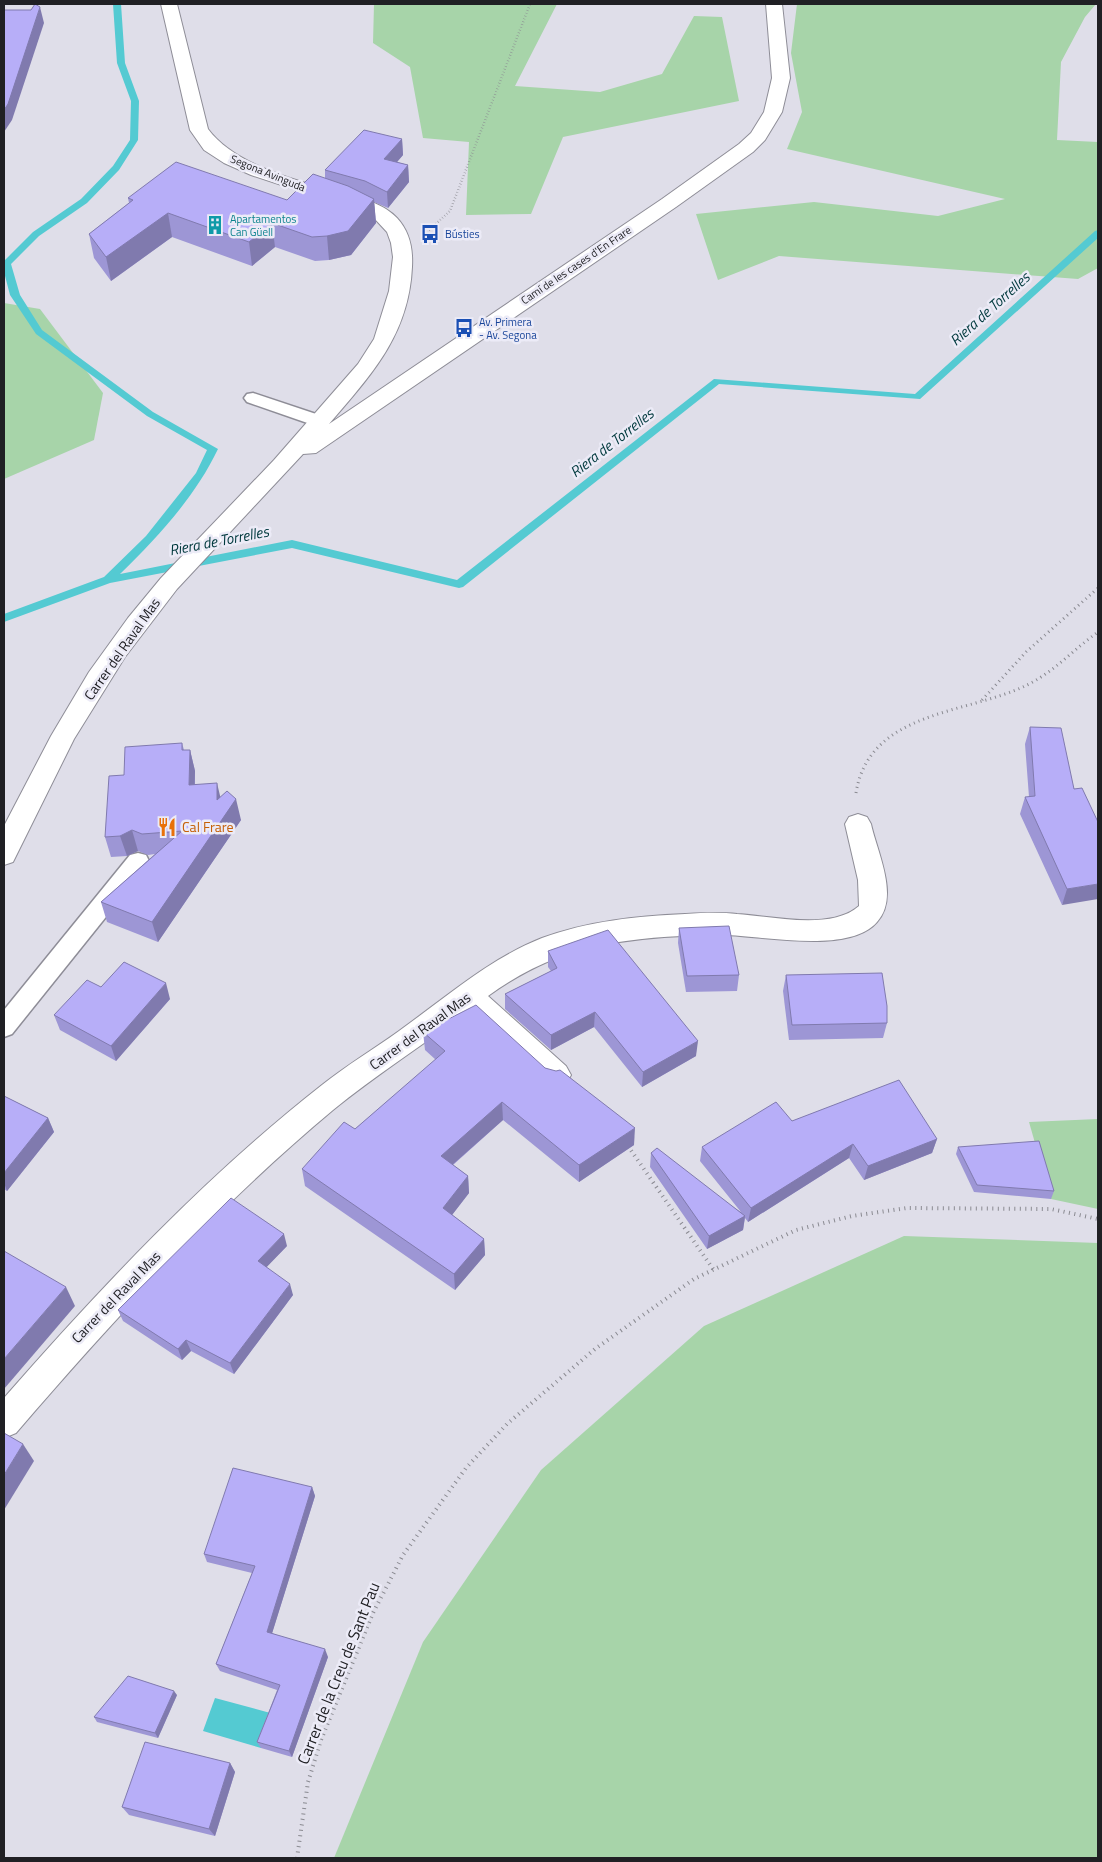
<svg xmlns="http://www.w3.org/2000/svg" width="1102" height="1862" font-family="'Titillium Web',sans-serif">
<rect width="100%" height="100%" fill="#dfdee9"/>
<g fill="#a7d4a9">
<polygon points="374,4 557,4 515,86 600,92 662,74 694,16 722,17 739,101 563,137 531,214 466,215 469,142 423,138 410,67 373,43"/>
<polygon points="797,4 1096,4 1085,17 1061,62 1057,140 1098,142 1098,268 1078,279 779,256 718,280 696,214 814,202 938,216 1005,199 787,149 802,112 791,53"/>
<polygon points="4,303 40,309 103,393 94,440 4,479"/>
<polygon points="1098,1119 1098,1209 1051,1199 1029,1122"/>
<polygon points="904,1236 1098,1243 1098,1858 334,1858 423,1642 541,1470 704,1326"/>
</g>
<polygon fill="#54cad2" points="215,1698 274,1714 261,1748 203,1731"/>
<g fill="none" stroke-linecap="round" stroke-linejoin="round">
<path fill="#54cad2" fill-rule="evenodd" d="M113,4H121L125,63L139,101L138,140L119,170L87,203L39,236L11,264L20,295L42,330L153,412L218,449C195,497 158,537 120,574L292,540L457,580L714,379L915,394L1095,231L1098,230V238L920,399L719,384L463,587L459,588L292,548L110,583L4,622V614L104,577L146,536L196,473L207,450L147,416L36,334L10,295L4,272V261L33,232L81,199L113,166L130,140L131,101L117,63Z"/>
<g stroke="#8e8d97" stroke-width="3">
<g id="lane">
<polygon points="253,393 325,417 328,421 325,425 319,427 247,402 244,398 247,394"/>
<polygon points="138,853 146,855 149,861 146,867 12,1034 4,1037 4,1010 130,855"/>
</g>
</g>
<g stroke="#8e8d97" stroke-width="2">
<g id="street">
<path d="M161,4H177L208,129C233,163 292,180 331,190C353,196 381,201 397,218C410,232 413,249 412,267C409,335 371,375 329,424L662,199L739,144L751,133L764,112L772,78L766,4H782L790,78L782,112L765,140L753,152L676,207L316,453L303,454L177,589L125,657L74,739L13,862L4,865V826L51,736L89,672L128,618L161,578L274,460L358,364L374,339L389,291L393,257L391,243L387,232L374,218L351,208L251,175L224,163L204,150L190,130Z"/>
<path d="M858,814L867,817L871,824C877,852 900,897 877,922C849,955 760,935 722,935C686,935 649,937 612,943C565,951 527,968 488,996L566,1066L571,1075L566,1084L556,1087L546,1084L467,1012C423,1045 376,1075 333,1110C217,1207 114,1319 16,1433L4,1438V1398C102,1286 205,1177 322,1085C347,1065 374,1049 399,1031C445,998 489,959 542,938C588,921 638,916 685,914C703,913 720,912 737,914C771,916 831,931 859,906L858,880L845,824L849,817Z"/>
</g>
</g>
<polyline stroke="#8a8a91" stroke-width="2.5" stroke-dasharray="0.5 2.5" stroke-linecap="butt" points="429,230 450,211 530,4"/>
<g stroke="#8a8a91" stroke-width="3" stroke-dasharray="1 4" stroke-linecap="butt">
<polyline points="982,700 1026,652 1098,588"/>
<path d="M856,793C869,710 969,714 1027,685C1054,672 1074,649 1098,632"/>
</g>
<g stroke="#8a8a91" stroke-width="4" stroke-dasharray="1 4.5" stroke-linecap="butt">
<polyline points="628,1146 713,1269"/>
<polyline points="297,1858 308,1782 321,1740 373,1613 403,1555 466,1468 507,1424 595,1349 694,1279 796,1230 852,1216 907,1208 1051,1209 1098,1219"/>
</g>
<use href="#lane" fill="#fff" fill-rule="evenodd"/>
<use href="#street" fill="#fff" fill-rule="evenodd"/>
</g>
<g fill="#9d96d5">
<polygon points="402,139 403,155 397,162 408,165 409,182 388,208 374,202 376,223 351,255 329,260 315,261 275,247 252,266 172,237 111,281 94,258 89,234 129,203 128,198 287,200 325,179 325,170"/>
<polygon points="1030,727 1098,822 1062,905 1020,814 1025,797 1029,797 1025,744"/>
<polygon points="182,743 184,750 190,750 195,771 195,784 220,797 241,820 158,942 107,922 101,902 155,854 148,855 138,851 127,856 111,857 105,837 124,775"/>
<polygon points="679,928 739,975 737,991 686,992 678,943"/>
<polygon points="548,951 696,1056 642,1087 594,1027 551,1050 505,1009 505,994 551,971 548,967"/>
<polygon points="786,975 887,1023 883,1038 789,1040 783,991"/>
<polygon points="101,987 170,999 116,1061 60,1030 54,1015"/>
<polygon points="423,1032 545,1068 634,1145 579,1182 503,1120 453,1165 468,1176 469,1193 452,1215 484,1239 485,1255 455,1290 305,1186 302,1169 355,1129 436,1060 425,1050"/>
<polygon points="4,1096 48,1118 54,1132 7,1191 4,1189"/>
<polygon points="792,1121 937,1139 932,1153 864,1180 849,1158 748,1222 745,1218 743,1230 707,1249 650,1167 651,1153 741,1212 700,1161 702,1147"/>
<polygon points="958,1147 1054,1191 1051,1199 974,1192 956,1154"/>
<polygon points="287,1246 266,1267 293,1295 234,1374 191,1351 182,1360 123,1321 118,1310"/>
<polygon points="312,1487 315,1496 272,1633 328,1657 292,1757 261,1748 257,1742 277,1690 220,1671 216,1664 252,1573 207,1562 204,1554"/>
<polygon points="177,1695 158,1738 97,1722 94,1717"/>
<polygon points="230,1763 235,1772 215,1836 129,1815 122,1807"/>
</g>
<g fill="#807aae">
<polygon points="40,7 44,23 12,120 4,132 4,110"/>
<polygon points="402,139 403,155 385,176 384,159"/>
<polygon points="408,165 409,182 388,208 387,192"/>
<polygon points="374,199 376,223 351,255 329,260 327,236"/>
<polygon points="168,213 172,237 111,281 106,257"/>
<polygon points="272,223 275,247 252,266 249,242"/>
<polygon points="190,750 195,771 194,806 189,785"/>
<polygon points="217,783 222,804 236,799 241,820 158,942 152,922 217,800"/>
<polygon points="132,830 138,851 127,856 120,836"/>
<polygon points="1098,884 1098,899 1062,905 1067,889"/>
<polygon points="166,983 170,999 116,1061 111,1046"/>
<polygon points="595,1012 594,1027 551,1050 551,1035"/>
<polygon points="698,1041 696,1056 642,1087 643,1072"/>
<polygon points="502,1102 503,1120 443,1173 441,1156"/>
<polygon points="48,1118 54,1132 7,1191 4,1183 4,1173"/>
<polygon points="635,1128 634,1145 579,1182 579,1165"/>
<polygon points="937,1139 932,1153 864,1180 868,1166"/>
<polygon points="853,1144 849,1158 748,1222 751,1208"/>
<polygon points="468,1176 469,1193 445,1224 443,1208"/>
<polygon points="745,1216 743,1230 707,1249 709,1236"/>
<polygon points="284,1234 287,1246 261,1273 258,1261"/>
<polygon points="484,1239 485,1255 455,1290 454,1274"/>
<polygon points="290,1284 293,1295 234,1374 230,1363"/>
<polygon points="66,1287 75,1306 4,1389 4,1359"/>
<polygon points="186,1340 191,1351 182,1360 178,1349"/>
<polygon points="23,1444 34,1461 4,1510 4,1475"/>
<polygon points="312,1487 315,1496 270,1640 267,1632"/>
<polygon points="325,1649 328,1657 292,1757 289,1751"/>
<polygon points="174,1691 177,1695 158,1738 155,1733"/>
<polygon points="230,1763 235,1772 215,1836 209,1829"/>
</g>
<g fill="#b7aef8" stroke="#807aae">
<polygon points="35,4 40,7 8,104 4,110 4,10 31,10"/>
<polygon points="364,130 402,139 384,159 408,165 387,192 365,181 325,170"/>
<polygon points="176,162 287,200 313,174 348,186 374,199 348,231 327,236 312,237 272,223 249,242 168,213 106,257 89,234 133,200 128,198"/>
<polygon points="1030,727 1061,728 1074,789 1082,788 1098,822 1098,884 1067,889 1025,797 1035,796"/>
<polygon points="182,743 182,750 190,750 189,785 217,783 217,800 227,791 236,799 152,922 101,902 182,831 142,834 132,830 120,836 105,837 109,776 124,775 125,747"/>
<polygon points="729,926 739,975 687,976 679,928"/>
<polygon points="608,930 698,1041 643,1072 595,1012 551,1035 505,994 557,968 548,951"/>
<polygon points="124,962 166,983 111,1046 54,1015 87,980 101,987"/>
<polygon points="882,973 887,1006 887,1023 792,1025 786,975"/>
<polygon points="476,1005 545,1068 556,1071 560,1070 635,1128 579,1165 502,1102 441,1156 468,1176 443,1208 484,1239 454,1274 302,1169 344,1122 355,1129 445,1051 423,1032"/>
<polygon points="899,1080 937,1139 868,1166 853,1144 751,1208 702,1147 776,1102 792,1121"/>
<polygon points="4,1096 48,1118 4,1173"/>
<polygon points="1039,1141 1054,1191 977,1185 958,1147"/>
<polygon points="657,1148 745,1216 709,1236 651,1153"/>
<polygon points="231,1198 284,1234 258,1261 290,1284 230,1363 186,1340 178,1349 118,1310"/>
<polygon points="4,1251 66,1287 4,1359"/>
<polygon points="4,1433 23,1444 4,1475"/>
<polygon points="233,1468 312,1487 267,1632 325,1649 289,1751 257,1742 280,1685 216,1664 255,1566 204,1554"/>
<polygon points="128,1676 174,1691 155,1733 94,1717"/>
<polygon points="145,1742 230,1763 209,1829 122,1807"/>
</g>
<defs>
<g id="building-bare" transform="scale(1.5)"><path d="M-4-6H4V6H1V3H-1V6H-4ZM-2.5-4.3h1.7v1.8h-1.7ZM.8-4.3h1.7v1.8H.8ZM-2.5-1h1.7V.8h-1.7ZM.8-1h1.7V.8H.8Z" fill="#0f9aa8" stroke="#ecebf7" stroke-width="2.5" paint-order="stroke"/></g>
<g id="bus-bare" transform="scale(1.5)"><path d="M-5-6H5V4H4V6H2V4H-2V6H-4V4H-5ZM-3.5-4V0h7V-4ZM-3.5 1.2v1.5H-2V1.2ZM2 1.2v1.5H3.5V1.2Z" fill="#1a4fb4" stroke="#ecebf7" stroke-width="2.5" paint-order="stroke"/></g>
<g id="restaurant-bare" transform="scale(1.5)"><path d="M-5-6h1v4h1v-4h1v4h1v-4h1v5L-1.5 .5V6h-2V.5L-5-1ZM5-6V6H3V1.5H1.5Q1.5-4 5-6Z" fill="#e8710a" stroke="#ecebf7" stroke-width="2.5" paint-order="stroke"/></g>
</defs>
<g fill-rule="evenodd">
<use href="#building-bare" x="215" y="225"/>
<use href="#bus-bare" x="430" y="234"/>
<use href="#bus-bare" x="464" y="328"/>
<use href="#restaurant-bare" x="167" y="827"/>
</g>
<g text-anchor="middle" stroke-width="5" stroke-linejoin="round" paint-order="stroke">
<g font-size="11" fill="#202024" stroke="#ecebf7">
<text transform="translate(268 173) rotate(22)" y="4">Segona Avinguda</text>
<text transform="translate(576 265) rotate(-34)" y="4">Camí de les cases d'En Frare</text>
</g>
<g font-size="11" fill="#0d838f" stroke="#ecebf7" text-anchor="start">
<text x="230" y="223">Apartamentos<tspan x="230" dy="13">Can Güell</tspan></text>
</g>
<g font-size="11" fill="#164399" stroke="#ecebf7" text-anchor="start">
<text x="445" y="238">Bústies</text>
<text x="479" y="326">Av. Primera<tspan x="479" dy="13">- Av. Segona</tspan></text>
</g>
<g font-size="14" fill="#202024" stroke="#ecebf7">
<text transform="translate(122 649) rotate(-55)" y="5">Carrer del Raval Mas</text>
<text transform="translate(420 1031) rotate(-36)" y="5">Carrer del Raval Mas</text>
<text transform="translate(116 1297) rotate(-46)" y="5">Carrer del Raval Mas</text>
</g>
<g font-size="14" fill="#c56008" stroke="#ecebf7" text-anchor="start">
<text x="182" y="832">Cal Frare</text>
</g>
<g font-size="15" font-style="italic" fill="#00393d" stroke="#ecebf7">
<text transform="translate(990 309) rotate(-42)" y="5">Riera de Torrelles</text>
<text transform="translate(612 443) rotate(-38)" y="5">Riera de Torrelles</text>
<text transform="translate(219 541) rotate(-11)" y="5">Riera de Torrelles</text>
</g>
<g font-size="16" fill="#202024" stroke="#ecebf7">
<text transform="translate(338 1673) rotate(-68)" y="6">Carrer de la Creu de Sant Pau</text>
</g>
</g>
<rect width="1102" height="1862" fill="none" stroke="#202024" stroke-width="10"/>
</svg>
